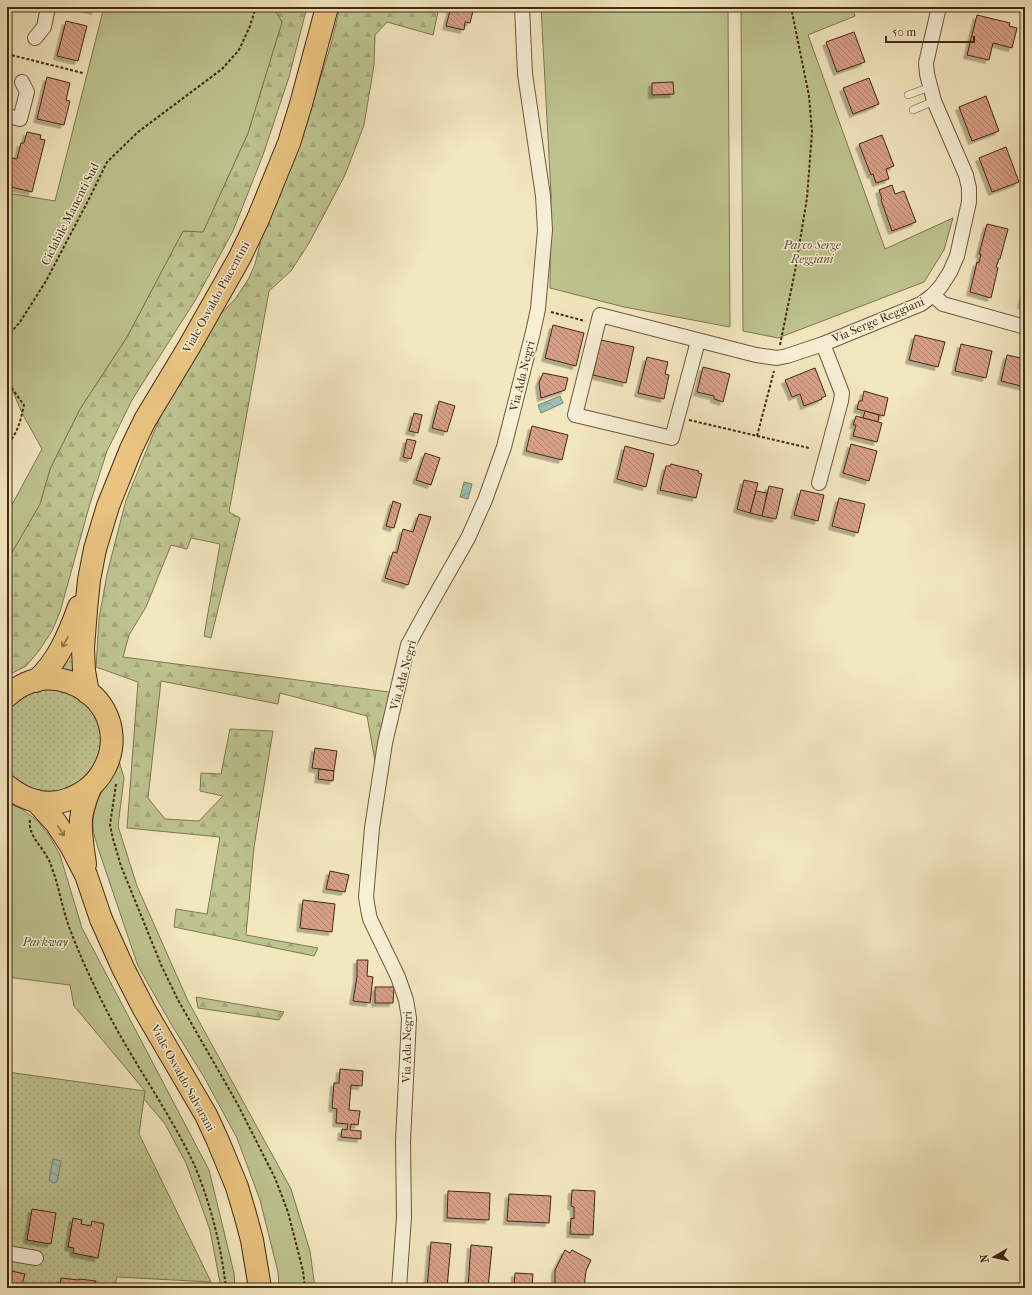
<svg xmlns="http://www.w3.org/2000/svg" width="1032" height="1295" font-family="'IM FELL French Canon',serif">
<defs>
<pattern id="grass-dots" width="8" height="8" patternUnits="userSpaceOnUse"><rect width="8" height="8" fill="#bec490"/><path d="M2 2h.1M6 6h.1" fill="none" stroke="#a4a87b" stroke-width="1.8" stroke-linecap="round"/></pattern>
<pattern id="forest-firs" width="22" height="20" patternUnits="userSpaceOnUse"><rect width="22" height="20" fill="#bec490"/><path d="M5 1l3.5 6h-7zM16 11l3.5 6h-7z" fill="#a4a87b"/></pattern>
<pattern id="water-waves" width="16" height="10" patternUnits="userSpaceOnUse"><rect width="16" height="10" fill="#9bbfb4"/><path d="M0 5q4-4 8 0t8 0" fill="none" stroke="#809b91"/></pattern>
<pattern id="building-back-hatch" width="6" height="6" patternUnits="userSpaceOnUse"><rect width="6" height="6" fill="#d8a088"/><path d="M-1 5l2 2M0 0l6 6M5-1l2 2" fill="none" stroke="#b1826e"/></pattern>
<filter id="shadow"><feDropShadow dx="-3.5" dy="3.5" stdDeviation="0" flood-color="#0004"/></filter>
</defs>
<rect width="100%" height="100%" fill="#f3e7c0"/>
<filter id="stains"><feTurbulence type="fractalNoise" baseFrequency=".005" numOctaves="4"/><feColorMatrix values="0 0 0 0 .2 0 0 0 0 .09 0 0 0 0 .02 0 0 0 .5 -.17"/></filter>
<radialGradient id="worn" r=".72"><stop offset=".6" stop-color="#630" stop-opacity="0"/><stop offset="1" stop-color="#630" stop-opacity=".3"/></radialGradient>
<g fill="url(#grass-dots)" stroke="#817650">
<polygon points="80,619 78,678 53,672"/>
<path d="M54,689L66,692L77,697L86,705L94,714L99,726L101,738L100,750L97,762L82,781L61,792H37L16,781L7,771V712C18,695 35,690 54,689Z"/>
<polygon points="7,1072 145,1091 139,1134 211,1282 117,1277 114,1288 7,1288"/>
</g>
<g fill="url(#forest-firs)" stroke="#817650">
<polygon points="273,7 307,7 289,77 263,155 233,231 196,299 132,400 107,451 89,507 60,612 52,631 38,652 26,666 7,676 7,561 40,504 50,469 80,409 127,337 183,231 203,232 248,133 282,22"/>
<polygon points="340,7 439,7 433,35 387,22 375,35 374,65 364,125 345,175 309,243 291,271 269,291 229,512 240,518 211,638 204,636 220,544 191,538 187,549 171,545 146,607 129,635 123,657 389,692 397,694 379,784 367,716 280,693 278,704 161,681 148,798 165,819 199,821 223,796 200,791 201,773 221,774 230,729 273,731 254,847 246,935 318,948 314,956 174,927 176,909 207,914 220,837 127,828 138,682 96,667 99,619 107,574 126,500 163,410 213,322 236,298 249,278 255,264 260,244 261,230 305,126 330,48"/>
<polygon points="196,997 284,1012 279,1020 198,1008"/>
</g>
<g fill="#bec490" stroke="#817650">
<polygon points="104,7 273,7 282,22 248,133 203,232 183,231 127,337 80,409 50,469 40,504 7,561 7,514 42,449 22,413 11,387 7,387 7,193 55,201"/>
<polygon points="541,7 728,7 730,327 624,307 550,288 551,194"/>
<polygon points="741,7 827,7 828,9 834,7 852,7 855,16 808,35 885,249 953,218 944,250 924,282 778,338 743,331"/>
<path d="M119,761L124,778L118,826L137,886L188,1001L291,1189L310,1251L315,1288H279L278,1272L260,1200L237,1138L204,1077L171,1024L138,966L98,848C96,841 93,833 93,826C92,801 108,782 119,761Z"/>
<polygon points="7,803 20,808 38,821 50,837 60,855 82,928 209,1170 234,1273 235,1288 221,1288 210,1230 186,1163 165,1124 144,1099 145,1091 74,1006 70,985 7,977"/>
</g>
<g fill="url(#water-waves)" stroke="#788372">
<polygon points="560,396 563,403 541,413 538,405"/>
<polygon points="464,482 472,484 468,499 460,497"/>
<polygon points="53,1159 61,1161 57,1182 53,1183 49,1180"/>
</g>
<g fill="url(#building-back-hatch)" stroke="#442910" filter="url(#shadow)">
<polygon points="80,7 96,7 95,11"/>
<polygon points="451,7 474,7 470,23 465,22 464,30 446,26"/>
<polygon points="977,15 1010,23 1009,26 1017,28 1012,48 993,43 989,60 967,55"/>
<polygon points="66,21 87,26 78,61 57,56"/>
<polygon points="854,32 865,62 837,72 826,42"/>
<polygon points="47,77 70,83 66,100 70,101 64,125 37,119"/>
<polygon points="869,78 879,104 853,114 843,88"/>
<polygon points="673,82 674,94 652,95 652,83"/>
<polygon points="986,96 999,131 972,141 959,107"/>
<polygon points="27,132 41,135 40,139 45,140 32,192 7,186 7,157 17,159 21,143 24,143"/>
<polygon points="882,135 894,166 886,169 889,179 876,183 873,174 871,175 859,144"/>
<polygon points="1006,147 1019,182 992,192 979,158"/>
<polygon points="892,185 895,194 904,191 916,222 892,231 881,200 882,199 879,190"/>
<polygon points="987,224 1008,229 1000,259 999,259 996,267 998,268 991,298 970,292 977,262 979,263 981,254 979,254"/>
<polygon points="1025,289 1025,306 1021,305"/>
<polygon points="553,325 584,333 576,366 545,358"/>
<polygon points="915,335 945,342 938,367 909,360"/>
<polygon points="601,340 634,347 626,383 593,375"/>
<polygon points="961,344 992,351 986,378 955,371"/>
<polygon points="1007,355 1025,359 1025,387 1001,381"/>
<polygon points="647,357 668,362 665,374 669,375 664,399 638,393"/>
<polygon points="703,367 730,374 723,402 714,399 714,396 697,392"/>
<polygon points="815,368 826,396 821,398 822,399 804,406 800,394 792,397 785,380"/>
<polygon points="543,373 568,378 565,390 541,398 539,383"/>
<polygon points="864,391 888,398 884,416 857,409 859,401 862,401"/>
<polygon points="439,401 455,406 447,432 432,428"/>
<polygon points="865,411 879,415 878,422 863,418"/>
<polygon points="414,413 422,415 418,433 409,431"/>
<polygon points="856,416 882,423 877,442 853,436 856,425 853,425"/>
<polygon points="532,426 568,435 562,460 526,451"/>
<polygon points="407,439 416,441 411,459 403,457"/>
<polygon points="851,444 877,451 869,481 843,473"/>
<polygon points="625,446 654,454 646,487 617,479"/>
<polygon points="425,453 440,458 431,485 416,480"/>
<polygon points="671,464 699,471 698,473 702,474 696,498 660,490 666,466 670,466"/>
<polygon points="744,480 758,483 750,513 737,509"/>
<polygon points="769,486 783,489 776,519 762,516"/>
<polygon points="801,490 824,495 818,521 794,515"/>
<polygon points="756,491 767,493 762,516 750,513"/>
<polygon points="839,498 865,504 858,533 832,526"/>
<polygon points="393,501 401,504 394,528 386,526"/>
<polygon points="419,514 431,517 408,585 385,578 393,552 397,553 403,529 413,532"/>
<polygon points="315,748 337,751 334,771 312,768"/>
<polygon points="319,769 334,771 333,781 318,779"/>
<polygon points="330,871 349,875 345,892 326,889"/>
<polygon points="303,900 335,904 332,932 300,928"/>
<polygon points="357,960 368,960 367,976 373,977 370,1003 353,1001 357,977"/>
<polygon points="375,987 394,987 393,1003 375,1003"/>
<polygon points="340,1069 363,1071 362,1086 351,1085 349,1110 360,1111 358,1125 351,1124 350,1130 361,1131 361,1139 341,1137 342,1129 347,1130 348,1124 336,1123 337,1109 332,1108 334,1083 339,1083"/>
<polygon points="572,1190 595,1191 593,1235 570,1234 571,1218 574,1219 574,1207 571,1206"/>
<polygon points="448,1191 490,1193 489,1220 447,1218"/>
<polygon points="509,1194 551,1196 549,1223 507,1221"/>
<polygon points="32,1209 56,1213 51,1244 27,1240"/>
<polygon points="73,1218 82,1220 81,1224 91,1226 92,1221 104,1224 98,1258 73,1253 74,1248 68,1247"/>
<polygon points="431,1242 451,1244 447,1288 427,1288"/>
<polygon points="471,1245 492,1247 488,1288 468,1288"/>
<polygon points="565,1250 570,1253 572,1250 591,1260 586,1271 584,1288 555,1288 555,1270"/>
<polygon points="7,1270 25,1274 21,1288 7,1288"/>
<polygon points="515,1273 533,1274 532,1286 514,1285"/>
<polygon points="61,1278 79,1280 79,1279 96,1281 94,1288 50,1288 50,1284 60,1286"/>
</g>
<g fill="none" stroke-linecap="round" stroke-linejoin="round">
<g stroke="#70583c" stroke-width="8">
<g id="lane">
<polyline points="908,95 930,87"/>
<polyline points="913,110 934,101"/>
</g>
</g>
<g stroke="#70583c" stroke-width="16">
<g id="street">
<polyline points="35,38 44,27 48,7"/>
<polyline points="7,116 20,119 27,92 22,82"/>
<polyline points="933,295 943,304 1025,327"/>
<polyline points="698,341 672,438 575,415 600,315 756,355 777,358 787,356 823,344 921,304 933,295 941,286 950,272 957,256 969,202 969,188 966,175 934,101 927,74 926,63 939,7"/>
<polyline points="819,483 841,401 842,393 823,344"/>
<polyline points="7,1253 36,1258"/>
<polyline points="399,1288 404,1217 403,1141 409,1018 406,1000 398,977 370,919 368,909 366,897 372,828 385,743 408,645 426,612 468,538 485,500 504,447 533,332 538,309 545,230 543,196 525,74 522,7"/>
</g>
</g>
<g stroke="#442910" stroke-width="24">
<g id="primary">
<path d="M36,681C58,662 69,634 79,607"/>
<polyline points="88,693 84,671 83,648 86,610 89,580 95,549 108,506 131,449 145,420 189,347 240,257 258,219 289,143 301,104 327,7"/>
<path d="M7,696C13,691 18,687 25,684C53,671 88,683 104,710C123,745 105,786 69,799C47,808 24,800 7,786"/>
<polyline points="36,801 56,823 71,846 86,875 101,919 123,968 144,1009 206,1115 218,1141 237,1187 245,1214 252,1240 260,1288"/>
<path d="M85,864C83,849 80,834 81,819C82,808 86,798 90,788"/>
</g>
</g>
<g stroke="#442910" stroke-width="2" stroke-dasharray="3 2" stroke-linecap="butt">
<polyline points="7,54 83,73"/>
<polyline points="551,312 585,321"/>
<polyline points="7,337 20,322 46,281 90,197 107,162 138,132 222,69 239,50 250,26 256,7"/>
<polyline points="780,345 795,271 807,198 812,132 809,96 791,7"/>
<path d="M7,387H11L24,405C21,418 19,429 11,440L7,441"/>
<polyline points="689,420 809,448"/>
<polyline points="757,436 774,371"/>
<polyline points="116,784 110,825 113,839 121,866 162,967 178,1000 237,1103 275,1178 288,1212 303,1271 305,1288"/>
<path d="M30,820C28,835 40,844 47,857C50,861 51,866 53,871C60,891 63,912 71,932C82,961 96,990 110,1017C136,1066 169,1112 193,1162C210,1201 221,1245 226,1288"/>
</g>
<use href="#lane" stroke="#f7efd6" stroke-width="7"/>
<use href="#street" stroke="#f7efd6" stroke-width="14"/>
<use href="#primary" stroke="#eac480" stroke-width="22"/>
</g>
<defs><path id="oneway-shaft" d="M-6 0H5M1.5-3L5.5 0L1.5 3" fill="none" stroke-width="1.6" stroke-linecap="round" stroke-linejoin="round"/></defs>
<g stroke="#8f6f42">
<use href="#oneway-shaft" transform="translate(65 642) rotate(120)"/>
<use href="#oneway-shaft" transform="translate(61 831) rotate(56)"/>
</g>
<g text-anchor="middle" stroke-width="3" stroke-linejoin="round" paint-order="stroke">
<g font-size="12" fill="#442910" stroke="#f7efd6">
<text transform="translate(70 214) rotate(-63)" y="4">Ciclabile Manenti Sud</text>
<text transform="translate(216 297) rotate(-61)" y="4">Viale Osvaldo Piacentini</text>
<text transform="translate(878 320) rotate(-23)" y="4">Via Serge Reggiani</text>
<text transform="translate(522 376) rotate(-76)" y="4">Via Ada Negri</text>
<text transform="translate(403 675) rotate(-75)" y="4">Via Ada Negri</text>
<text transform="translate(407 1047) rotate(-89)" y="4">Via Ada Negri</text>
<text transform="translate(183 1078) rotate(61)" y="4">Viale Osvaldo Salvarani</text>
</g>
<g font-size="12" font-style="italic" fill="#625030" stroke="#f7efd6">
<text x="812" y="249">Parco Serge<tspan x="812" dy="14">Reggiani</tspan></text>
<text x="45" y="946">Parkway</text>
</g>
</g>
<rect width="1032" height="1295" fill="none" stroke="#f3e7c0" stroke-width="24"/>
<rect x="8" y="8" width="1016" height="1279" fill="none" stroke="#442910" stroke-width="2"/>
<rect x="12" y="12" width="1008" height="1271" fill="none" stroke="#442910"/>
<g transform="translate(994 1257) rotate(261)" stroke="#f7efd6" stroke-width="3" paint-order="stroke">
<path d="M0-3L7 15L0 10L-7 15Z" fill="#442910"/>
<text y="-6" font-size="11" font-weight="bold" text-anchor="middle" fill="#442910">N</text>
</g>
<path d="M886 36v6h88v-6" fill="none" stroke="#442910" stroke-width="2"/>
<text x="892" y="36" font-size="12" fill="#442910" stroke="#f7efd6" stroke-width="3" paint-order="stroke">50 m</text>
<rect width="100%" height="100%" filter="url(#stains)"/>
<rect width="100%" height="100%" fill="url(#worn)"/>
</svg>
